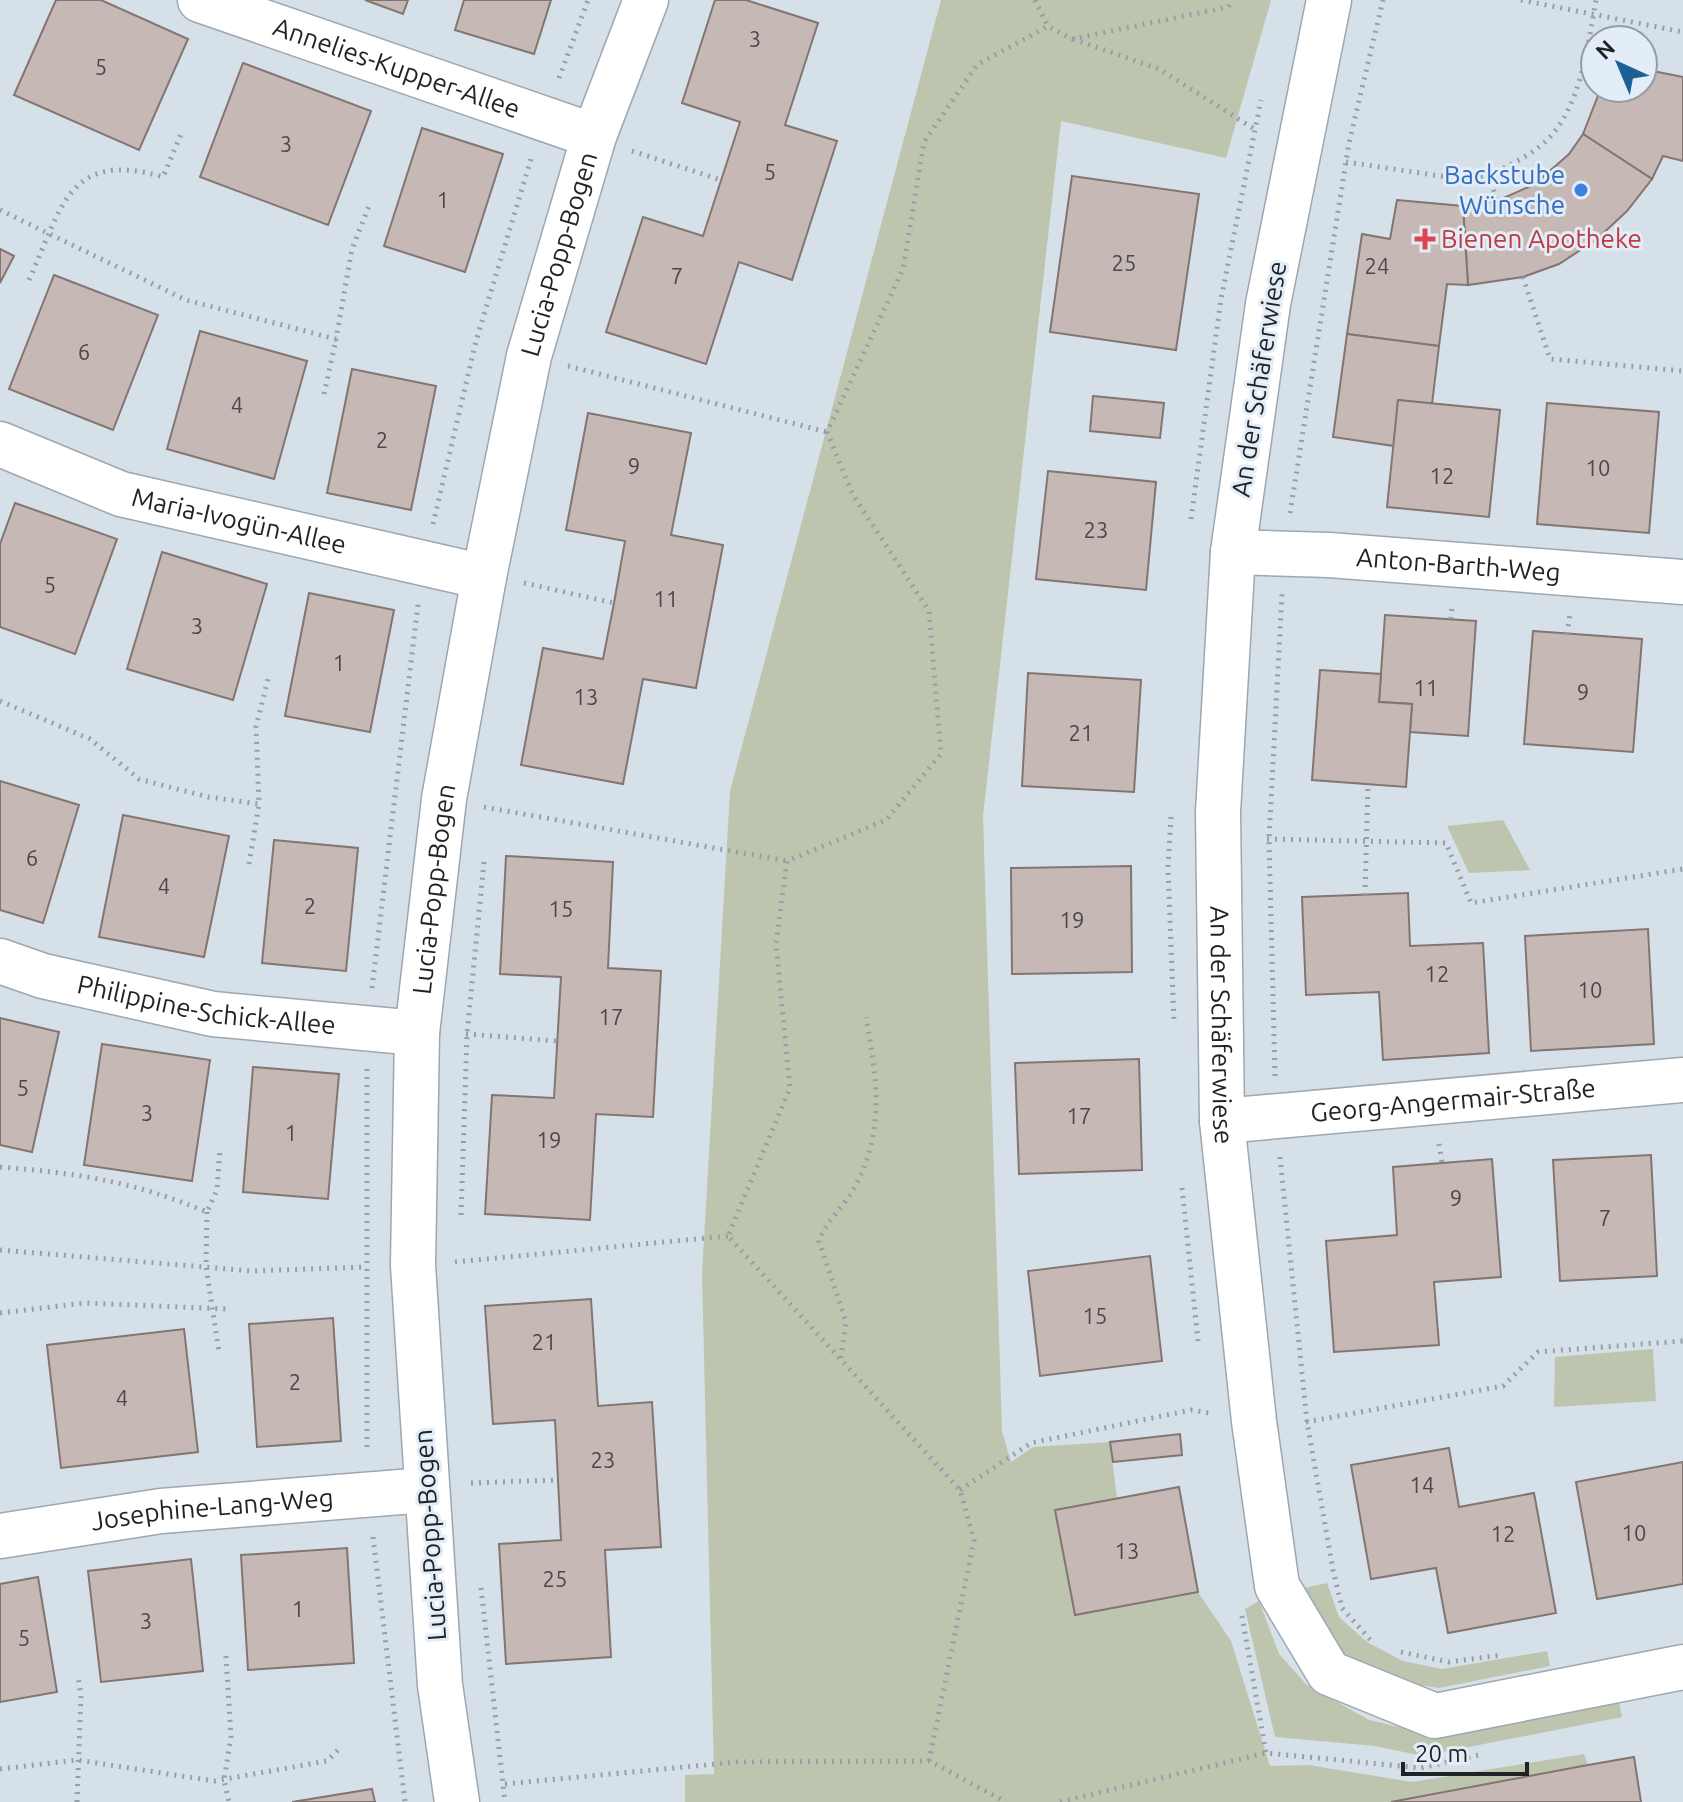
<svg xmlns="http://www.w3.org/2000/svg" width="1683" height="1802" font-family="Ubuntu,sans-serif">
<rect width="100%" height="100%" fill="#d6e0e9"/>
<g fill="#bec5ae">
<polygon points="941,0 1271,0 1226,158 1061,121 983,816 1002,1431 1011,1462 1033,1447 1110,1442 1117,1498 1056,1510 1075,1614 1198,1592 1231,1641 1270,1766 1309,1765 1412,1782 1584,1754 1588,1765 1391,1802 685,1802 685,1775 714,1774 702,1274 730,791"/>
<polygon points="1503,820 1530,870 1469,873 1447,826"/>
<polygon points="1653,1349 1656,1401 1554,1407 1555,1357"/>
<polygon points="1327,1583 1339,1617 1367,1642 1403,1661 1442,1669 1547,1651 1550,1666 1439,1688 1393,1681 1346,1657 1318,1627 1299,1589"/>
<polygon points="1259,1601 1279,1654 1307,1685 1369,1720 1425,1733 1619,1702 1622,1717 1423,1756 1375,1746 1275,1737 1245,1609"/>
</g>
<g fill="#c6b8b5" stroke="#827572" stroke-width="2">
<polygon points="56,0 101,0 188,39 139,150 14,95"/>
<polygon points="365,0 408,0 403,14"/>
<polygon points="464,0 551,0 534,54 455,30"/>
<polygon points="715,0 746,0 818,23 785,125 837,141 792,280 739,262 706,364 606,332 643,217 703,236 740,122 682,103"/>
<polygon points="243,63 371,111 328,225 200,177"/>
<polygon points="1643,69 1683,77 1683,161 1663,156 1652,179 1583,134 1601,88 1643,88"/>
<polygon points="422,128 503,154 465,272 384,246"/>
<polygon points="1583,134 1652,179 1627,211 1596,240 1559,264 1523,277 1468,285 1463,206 1497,201 1535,184 1569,154"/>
<polygon points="1072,176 1199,194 1176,350 1050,332"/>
<polygon points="1397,200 1463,206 1468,285 1447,284 1439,346 1347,334 1362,234 1390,239"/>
<polygon points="0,249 14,256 0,283"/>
<polygon points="54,275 158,315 113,430 9,389"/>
<polygon points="200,331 307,361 274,479 167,449"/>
<polygon points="1347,334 1439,346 1432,404 1398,400 1394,446 1333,437"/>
<polygon points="352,369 436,386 411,510 327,493"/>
<polygon points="1093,396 1164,403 1160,438 1090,431"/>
<polygon points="1398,400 1500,410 1489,517 1387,507"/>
<polygon points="1547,403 1659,412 1649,533 1537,524"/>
<polygon points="588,413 691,433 671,535 723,545 696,688 643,679 623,784 521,765 543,648 603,659 614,603 625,541 566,530"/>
<polygon points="1048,471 1156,482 1146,590 1036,579"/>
<polygon points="15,503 117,539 75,654 0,627 0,544"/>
<polygon points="162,552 267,584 233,700 127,669"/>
<polygon points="309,593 394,610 370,732 285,716"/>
<polygon points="1385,615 1476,621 1468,736 1410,732 1412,704 1379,702"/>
<polygon points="1533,631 1642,639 1633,752 1524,744"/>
<polygon points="1320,670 1381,674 1379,702 1412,704 1406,787 1312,780"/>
<polygon points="1028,673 1141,680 1134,792 1022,786"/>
<polygon points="0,781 79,805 43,923 0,910"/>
<polygon points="123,815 229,836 204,957 99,937"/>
<polygon points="274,840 358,848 346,971 262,963"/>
<polygon points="506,856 613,862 608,968 661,971 653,1117 596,1114 590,1220 485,1214 492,1095 554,1098 561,977 500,974"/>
<polygon points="1131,866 1132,972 1012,974 1011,868"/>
<polygon points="1408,893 1410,946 1483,943 1489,1053 1383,1060 1379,992 1306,995 1302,897"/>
<polygon points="1648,929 1654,1044 1531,1051 1525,936"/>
<polygon points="0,1018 59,1032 32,1152 0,1145"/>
<polygon points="102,1044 210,1060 192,1181 84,1165"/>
<polygon points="1139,1059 1142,1170 1019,1174 1015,1063"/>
<polygon points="253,1067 339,1074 328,1199 243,1192"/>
<polygon points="1651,1155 1657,1276 1560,1281 1553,1160"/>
<polygon points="1492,1159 1501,1277 1434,1282 1439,1345 1334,1352 1326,1241 1397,1235 1393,1167"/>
<polygon points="1150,1256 1162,1361 1040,1376 1028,1271"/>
<polygon points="591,1299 598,1406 652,1402 661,1547 605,1550 611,1657 506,1664 499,1544 561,1540 555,1420 493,1424 485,1306"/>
<polygon points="333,1318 341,1441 257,1447 249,1324"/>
<polygon points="184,1329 198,1452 61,1468 47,1345"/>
<polygon points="1180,1434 1182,1455 1113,1462 1110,1442"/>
<polygon points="1449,1448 1459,1507 1534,1493 1556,1613 1448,1633 1436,1568 1371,1579 1351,1465"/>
<polygon points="1683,1462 1683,1584 1597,1599 1576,1482"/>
<polygon points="1179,1487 1198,1592 1075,1615 1055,1510"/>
<polygon points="347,1548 354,1663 248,1670 241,1555"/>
<polygon points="191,1559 203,1671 101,1682 88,1571"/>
<polygon points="38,1577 57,1692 0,1702 0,1584"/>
<polygon points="1634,1757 1641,1802 1391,1802 1588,1765"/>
<polygon points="372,1789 375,1802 292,1802"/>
</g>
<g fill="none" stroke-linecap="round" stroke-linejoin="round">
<g stroke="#9ea7b0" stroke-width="47">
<g id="minor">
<path id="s1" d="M200,0L594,136"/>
<path id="s2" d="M1329,0L1268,304L1233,552L1218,812L1222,1121L1254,1421L1277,1586L1329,1673L1435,1716L1683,1667"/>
<path id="s3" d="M0,444L121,494L484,577"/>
<path id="s4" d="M1233,552L1329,555L1683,582"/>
<path id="s5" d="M0,961L43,976L213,1014L417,1033"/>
<path id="s6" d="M1222,1121L1683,1080"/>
<path id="s7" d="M0,1536L161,1511L426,1490"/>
<path id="s8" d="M457,1802L440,1685L413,1265L417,1033L444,799L484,577L529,356L594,136L646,0"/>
</g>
</g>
<g stroke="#979fa6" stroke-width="5" stroke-dasharray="2 6" stroke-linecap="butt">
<polyline points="1035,0 1048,26"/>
<polyline points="1521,0 1683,32"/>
<polyline points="1073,39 1159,69 1256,130"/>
<polyline points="559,78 588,0"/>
<polyline points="632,151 721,180"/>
<polyline points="1346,162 1461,179 1489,175 1497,201"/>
<path d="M1489,175C1510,165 1530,156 1547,140C1581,107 1588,44 1596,0"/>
<polyline points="0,210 186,300 336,339 352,249 369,206"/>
<polyline points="1523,277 1550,359 1683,371"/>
<path d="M29,280C62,208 68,149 163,177L181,134"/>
<polyline points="568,366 827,432"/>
<polyline points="324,394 336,339"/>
<polyline points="1290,513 1349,143 1383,0"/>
<polyline points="1191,519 1221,299 1261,100"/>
<polyline points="433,524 476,341 531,159"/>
<polyline points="524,583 614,603"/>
<polyline points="1451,619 1452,605"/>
<polyline points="1567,634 1570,614"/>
<polyline points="0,701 90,739 139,779 208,797 259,804 256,727 269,675"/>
<polyline points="484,807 787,861"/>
<polyline points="1171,817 1168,868 1174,1023"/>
<polyline points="1267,839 1446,843 1471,903 1683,869"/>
<polyline points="249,864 259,804"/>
<polyline points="1365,895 1368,784"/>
<polyline points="372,988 418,604"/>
<polyline points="466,1034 557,1041"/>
<polyline points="367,1069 367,1451"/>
<polyline points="1275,1076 1269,839 1282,594"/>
<polyline points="1439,1144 1442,1163"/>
<polyline points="1280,1157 1307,1422 1333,1570 1342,1608 1373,1643"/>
<path d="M0,1167C78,1173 135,1182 207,1212L217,1190L220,1149"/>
<polyline points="1182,1188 1198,1341"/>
<polyline points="207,1212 206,1267 219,1352"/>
<polyline points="461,1215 467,1034 484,862"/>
<polyline points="0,1250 252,1271 365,1267"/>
<polyline points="455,1262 728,1236"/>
<polyline points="0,1313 85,1303 228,1309"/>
<path d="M841,1358L846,1322L819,1241C826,1221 843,1208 853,1190C886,1132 877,1079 866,1017"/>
<polyline points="1306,1422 1503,1386 1538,1352 1683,1341"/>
<polyline points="471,1483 558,1480"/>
<polyline points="960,1490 1031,1443 1191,1410 1209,1413"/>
<polyline points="373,1537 405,1802"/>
<polyline points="481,1588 505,1802"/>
<polyline points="1242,1616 1266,1753"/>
<polyline points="1401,1652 1449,1662 1501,1655"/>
<polyline points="226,1656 231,1737 224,1780 229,1802"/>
<polyline points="929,1761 974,1540 960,1490 728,1236 790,1088 776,944 787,861 886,820 941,754 929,611 853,495 827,432 903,269 924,142 977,65 1048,26 1072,39 1228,7 1233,0"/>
<polyline points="0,1769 77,1760 214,1781 327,1761 339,1749"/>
<polyline points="505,1784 737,1762 929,1761 1006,1802"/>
<polyline points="77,1802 81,1696 78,1676"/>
<polyline points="1060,1802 1266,1753 1421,1768 1479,1755"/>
</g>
<use href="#minor" stroke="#fff" stroke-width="44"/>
</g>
<circle fill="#3f7fe0" stroke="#e3edf7" stroke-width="3" cx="1581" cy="190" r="8"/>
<path fill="#e0444e" stroke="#e3edf7" stroke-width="3" d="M1421 227h8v8h8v8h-8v8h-8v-8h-8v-8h8z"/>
<g text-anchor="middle" stroke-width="6" stroke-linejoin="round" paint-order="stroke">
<g font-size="22" fill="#49484a">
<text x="755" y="47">3</text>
<text x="101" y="75">5</text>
<text x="286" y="152">3</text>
<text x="770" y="180">5</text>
<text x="443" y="208">1</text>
<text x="1124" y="271">25</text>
<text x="1377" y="274">24</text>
<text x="677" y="284">7</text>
<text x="84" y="360">6</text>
<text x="237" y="413">4</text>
<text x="382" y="448">2</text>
<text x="634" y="474">9</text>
<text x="1598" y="476">10</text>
<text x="1442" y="484">12</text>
<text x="1096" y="538">23</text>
<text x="50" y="593">5</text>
<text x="666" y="607">11</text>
<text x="197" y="634">3</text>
<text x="339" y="671">1</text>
<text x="1426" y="696">11</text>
<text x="1583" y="700">9</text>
<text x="586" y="705">13</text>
<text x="1081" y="741">21</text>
<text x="32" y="866">6</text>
<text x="164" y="894">4</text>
<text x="310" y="914">2</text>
<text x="561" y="917">15</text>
<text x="1072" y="928">19</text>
<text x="1437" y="982">12</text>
<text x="1590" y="998">10</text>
<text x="611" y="1025">17</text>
<text x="23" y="1096">5</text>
<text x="147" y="1121">3</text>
<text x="1079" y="1124">17</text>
<text x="291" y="1141">1</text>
<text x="549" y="1148">19</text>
<text x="1456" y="1206">9</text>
<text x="1605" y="1226">7</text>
<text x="1095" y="1324">15</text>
<text x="544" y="1350">21</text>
<text x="295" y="1390">2</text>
<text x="122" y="1406">4</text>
<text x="603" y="1468">23</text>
<text x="1422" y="1493">14</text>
<text x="1634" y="1541">10</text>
<text x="1503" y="1542">12</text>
<text x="1127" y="1559">13</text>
<text x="555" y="1587">25</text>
<text x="298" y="1617">1</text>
<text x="146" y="1629">3</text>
<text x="24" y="1646">5</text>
</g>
<g font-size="26" fill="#1f2326" stroke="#e3edf7">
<text dy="9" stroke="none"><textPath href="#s1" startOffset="208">Annelies-Kupper-Allee</textPath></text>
<text dy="9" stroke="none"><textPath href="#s8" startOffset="1564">Lucia-Popp-Bogen</textPath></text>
<text transform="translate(1259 379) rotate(-81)" y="9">An der Schäferwiese</text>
<text dy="9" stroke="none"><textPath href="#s3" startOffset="252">Maria-Ivogün-Allee</textPath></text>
<text dy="9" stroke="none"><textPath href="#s4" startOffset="226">Anton-Barth-Weg</textPath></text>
<text dy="9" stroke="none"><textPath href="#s8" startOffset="916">Lucia-Popp-Bogen</textPath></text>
<text dy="9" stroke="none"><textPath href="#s5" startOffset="212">Philippine-Schick-Allee</textPath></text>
<text dy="9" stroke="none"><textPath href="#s2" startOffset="1034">An der Schäferwiese</textPath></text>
<text dy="9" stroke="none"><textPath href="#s6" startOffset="232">Georg-Angermair-Straße</textPath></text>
<text dy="9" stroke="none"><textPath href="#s7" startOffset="214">Josephine-Lang-Weg</textPath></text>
<text transform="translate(430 1535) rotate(-94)" y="9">Lucia-Popp-Bogen</text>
</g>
<g font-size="26" fill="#366cbe" stroke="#e3edf7" text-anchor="end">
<text x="1565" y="184">Backstube<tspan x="1565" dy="30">Wünsche</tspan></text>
</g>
<g font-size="26" fill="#be3a42" stroke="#e3edf7" text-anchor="start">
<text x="1441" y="248">Bienen Apotheke</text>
</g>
</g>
<g transform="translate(1619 64) rotate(316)"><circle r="38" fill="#e3edf7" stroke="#959ca3" stroke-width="2"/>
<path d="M0-6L14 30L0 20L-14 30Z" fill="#1c6095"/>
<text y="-12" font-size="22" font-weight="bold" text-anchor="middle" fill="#1f2326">N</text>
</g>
<path d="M1403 1762v12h124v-12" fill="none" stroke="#1f2326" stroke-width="4"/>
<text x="1415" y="1762" font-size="24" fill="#1f2326" stroke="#e3edf7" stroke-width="6" paint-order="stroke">20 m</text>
</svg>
